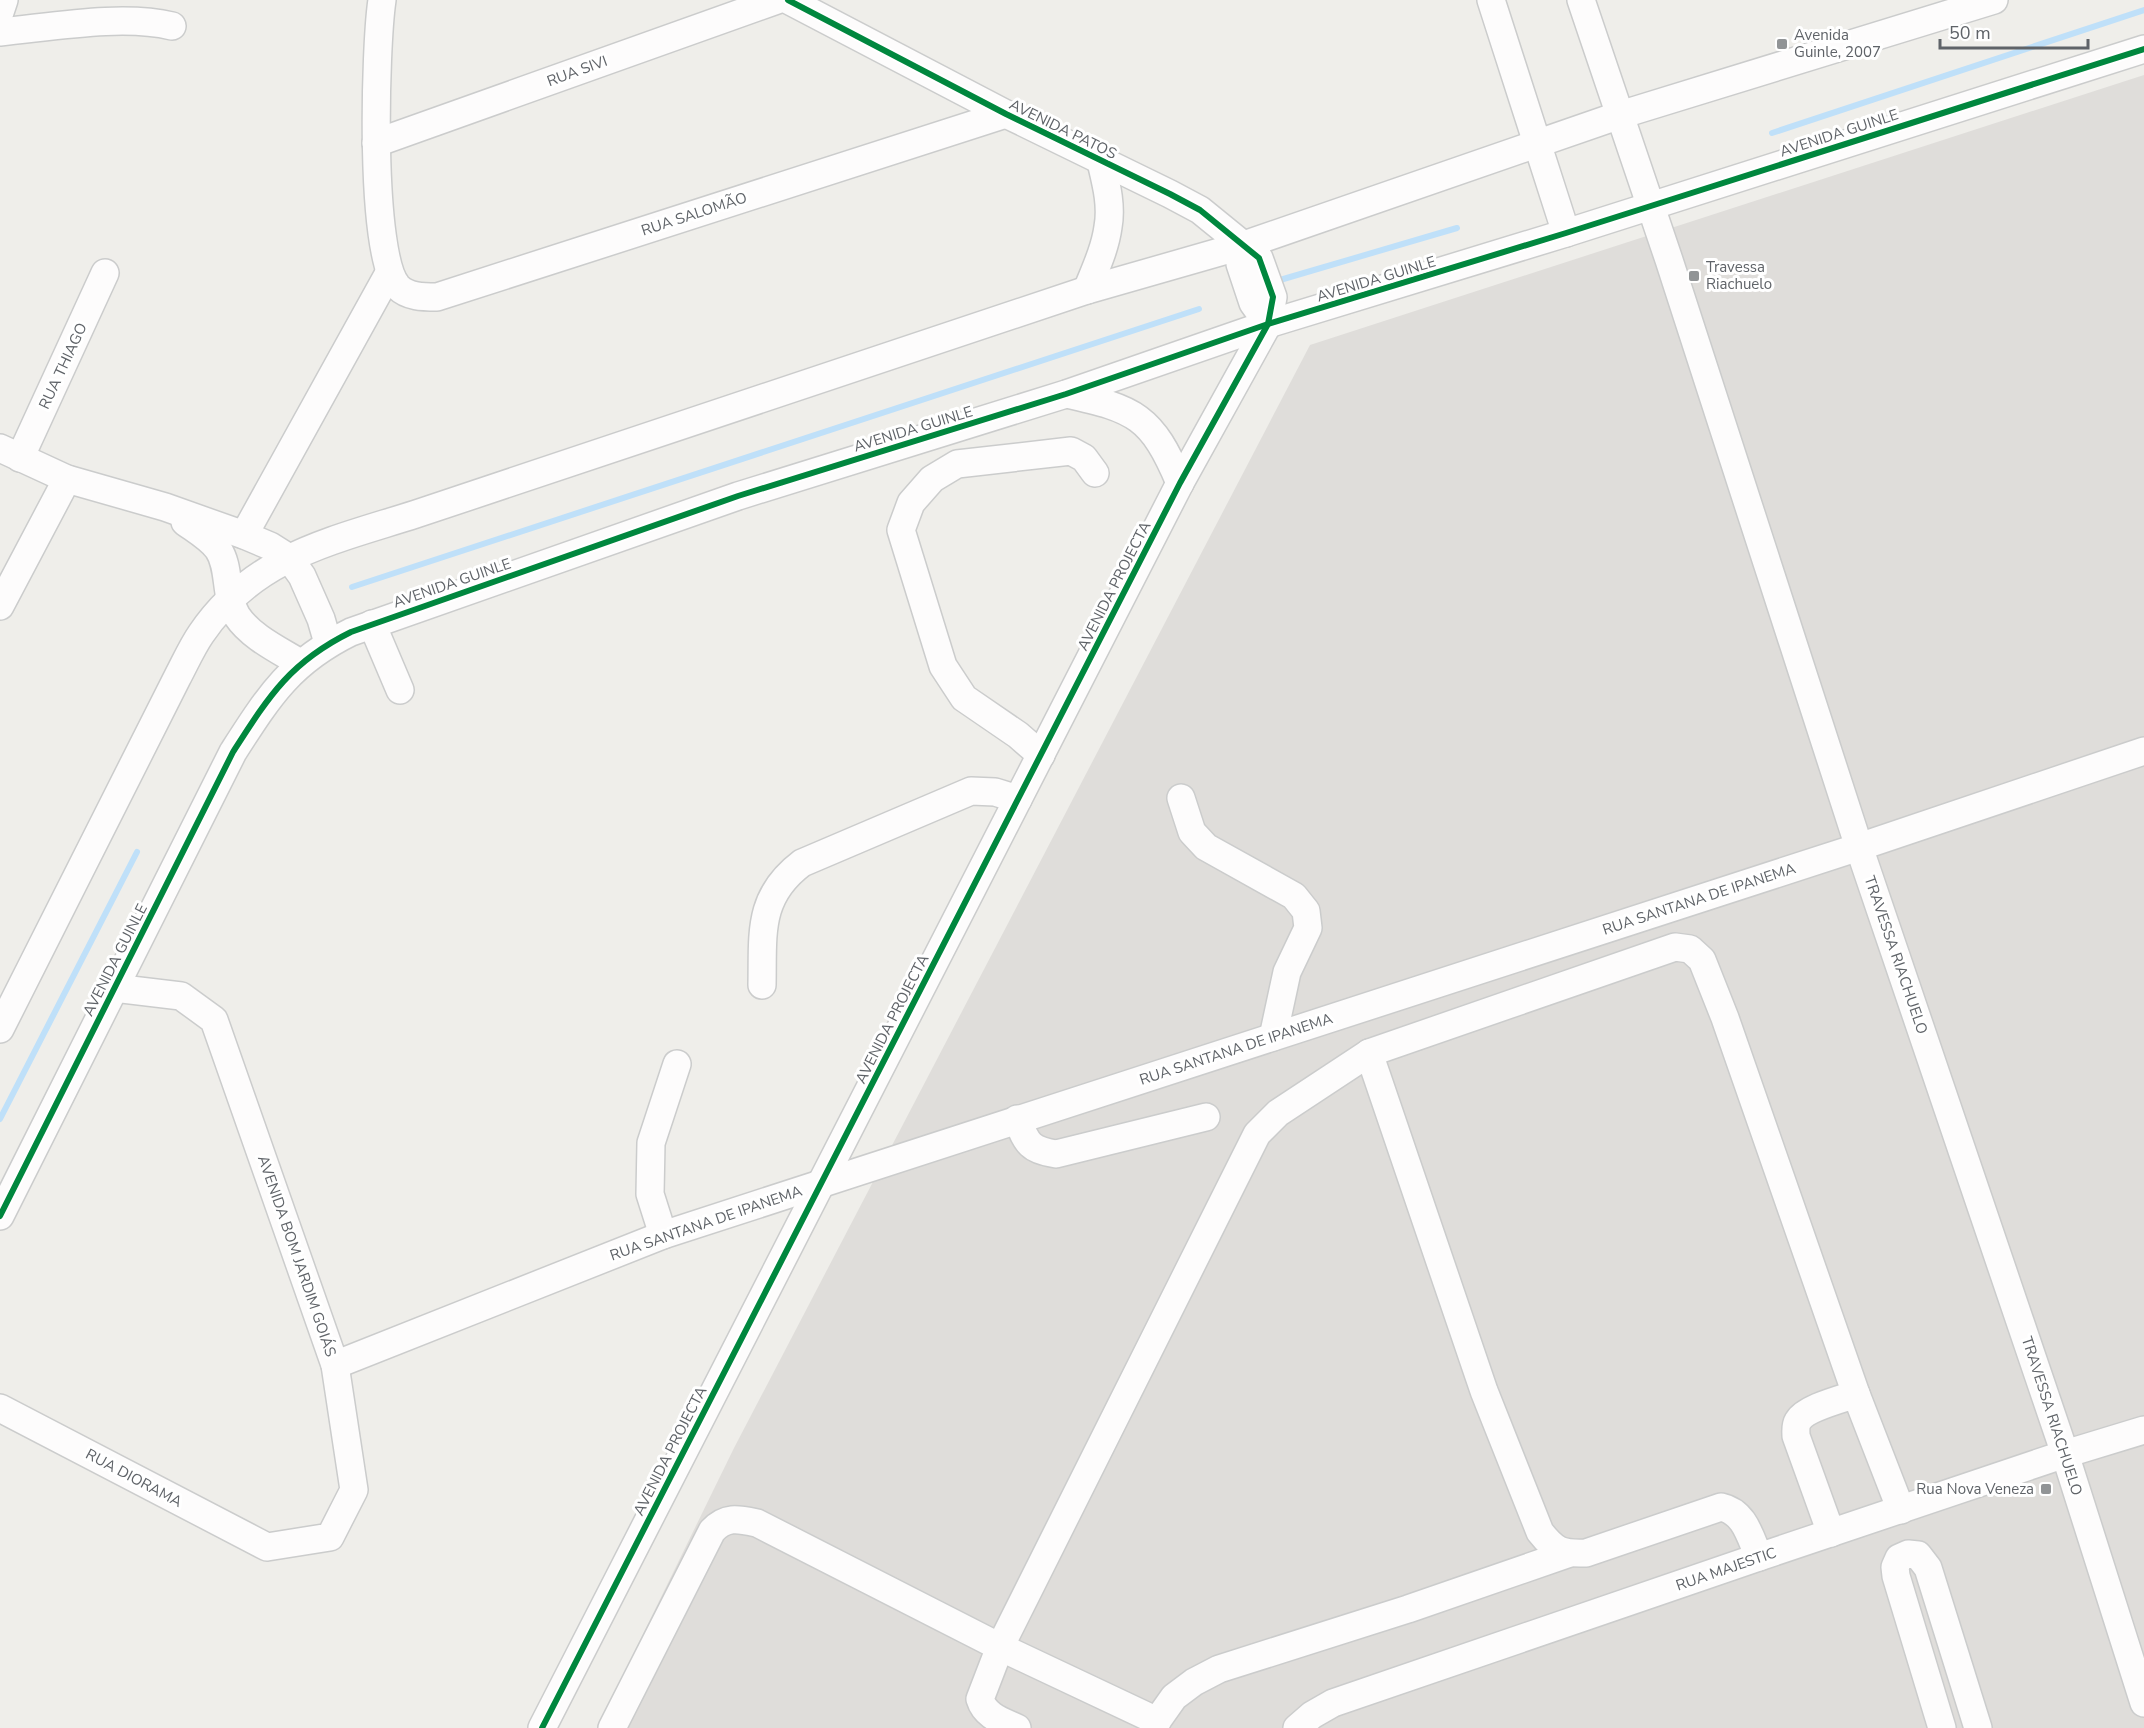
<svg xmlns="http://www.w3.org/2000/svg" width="2144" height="1728" font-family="'Nunito Sans',sans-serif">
<rect width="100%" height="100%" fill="#efeeea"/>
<polygon fill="#dfddda" points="2144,75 2144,1728 597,1728 734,1448 1310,345"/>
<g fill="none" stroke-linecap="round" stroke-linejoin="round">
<g stroke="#bfe0f9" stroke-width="6">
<polyline points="1772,133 2144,10"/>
<polyline points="1280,280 1457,228"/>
<polyline points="352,587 1199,309"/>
<polyline points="0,1119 137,852"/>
</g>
<g stroke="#cbcccc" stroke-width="30">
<g id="minor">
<path d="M382,0C375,47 369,256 398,287C408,297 423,297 437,297L1006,114"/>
<polyline points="1491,0 1566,233"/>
<polyline points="1581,0 1669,260 1859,847 2065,1454 2144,1703"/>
<polyline points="0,12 4,0"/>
<path d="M0,32C52,27 122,14 172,26"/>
<polyline points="376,143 777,0"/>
<polyline points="1244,245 1240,264 1253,303 1268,324"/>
<path d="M1087,290C1095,270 1105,249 1108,227C1112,205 1106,183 1101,162"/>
<path d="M1067,394C1135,409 1152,416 1180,483"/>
<polyline points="0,448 67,479 165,507 244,535 270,546 289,558 302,576 321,619 328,643"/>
<polyline points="20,458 105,273"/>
<path d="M185,522C196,530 210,538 218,549C231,568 224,596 237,616C251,637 279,650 300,663"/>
<polyline points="244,535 389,273"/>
<polyline points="0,606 67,479"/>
<polyline points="372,624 400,690"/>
<polyline points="1041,755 1018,735 964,698 943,666 901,530 911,503 932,479 957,464 1071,451 1084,458 1095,473"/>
<polyline points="1181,798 1192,832 1206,847 1294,896 1306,911 1308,928 1287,972 1273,1037"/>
<path d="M762,985C763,934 757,897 802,863L971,791L995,792L1018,799"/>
<path d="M0,1029L177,678C185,663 192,647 201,634C254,556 332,541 416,514L1087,290L1244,245L1620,115L1994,0"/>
<path d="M1369,1053L1484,1391L1540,1532C1555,1551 1561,1554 1586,1553L1721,1507C1745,1512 1750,1537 1759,1557"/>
<path d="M1017,1119C1027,1143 1029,1150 1056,1154L1206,1117"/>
<path d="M0,1216L233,752C269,696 290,662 351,632L738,496L1066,394L1268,324L1566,233L2144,49"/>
<polyline points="663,1235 650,1194 651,1143 677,1064"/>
<polyline points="335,1365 663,1235 1859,847 2144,751"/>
<polyline points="0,1408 267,1547 330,1537 354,1490 335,1365 214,1020 181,996 114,988"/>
<path d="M1831,1533L1796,1436C1796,1431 1795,1426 1798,1421C1805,1408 1842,1399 1856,1394L1901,1510"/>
<polyline points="1157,1721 1174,1697 1194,1682 1219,1669 1408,1609 1567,1554"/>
<polyline points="542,1728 1180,483 1268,324 1273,297 1259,258 1200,210 1170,194 1006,114 788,0"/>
<path d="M612,1728L712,1531C726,1516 738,1519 757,1523L1000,1647L1157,1721L1155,1728"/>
<path d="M1017,1728C1002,1721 985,1716 980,1699L1000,1647L1257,1134L1278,1113L1369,1053L1675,947L1690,949L1702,960L1725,1018L1856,1394"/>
<polyline points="1297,1728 1312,1715 1333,1703 1759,1557 2065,1454 2144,1430"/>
<polyline points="1942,1728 1896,1576 1895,1567 1899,1558 1908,1554 1918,1555 1928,1568 1978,1728"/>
</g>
</g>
<use href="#minor" stroke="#fdfcfc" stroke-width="27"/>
<g stroke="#fff" stroke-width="10">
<g id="cycleway">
<path d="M0,1216L233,752C269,696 290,662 351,632L738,496L1066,394L1268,324L1566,233L2144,49"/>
<polyline points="542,1728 1180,483 1268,324 1273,297 1259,258 1200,210 1170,194 1006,114 788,0"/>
</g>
</g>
<use href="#cycleway" stroke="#00873e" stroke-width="6"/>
</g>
<g fill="#919496" stroke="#fff" stroke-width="2">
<rect x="1776" y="38" width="12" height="12" rx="3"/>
<rect x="1688" y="270" width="12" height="12" rx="3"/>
<rect x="2040" y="1483" width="12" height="12" rx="3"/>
</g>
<g text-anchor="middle" stroke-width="6" stroke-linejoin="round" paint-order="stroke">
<g font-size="15" fill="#5f6368" stroke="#fff" text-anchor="start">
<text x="1794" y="40">Avenida<tspan x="1794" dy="17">Guinle, 2007</tspan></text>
<text x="1706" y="272">Travessa<tspan x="1706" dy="17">Riachuelo</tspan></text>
<text x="2034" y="1494" text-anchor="end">Rua Nova Veneza</text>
</g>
<g font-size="15" fill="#5f6368" stroke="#fff">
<text transform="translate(577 71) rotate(-20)" y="5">RUA SIVI</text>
<text transform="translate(1063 129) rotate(26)" y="5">AVENIDA PATOS</text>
<text transform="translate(1839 133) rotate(-18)" y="5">AVENIDA GUINLE</text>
<text transform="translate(694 214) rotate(-18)" y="5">RUA SALOMÃO</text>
<text transform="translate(1376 279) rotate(-17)" y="5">AVENIDA GUINLE</text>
<text transform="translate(63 366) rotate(-65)" y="5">RUA THIAGO</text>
<text transform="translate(913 429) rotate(-17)" y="5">AVENIDA GUINLE</text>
<text transform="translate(452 583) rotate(-19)" y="5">AVENIDA GUINLE</text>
<text transform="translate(1114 586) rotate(-63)" y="5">AVENIDA PROJECTA</text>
<text transform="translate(1699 899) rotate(-18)" y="5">RUA SANTANA DE IPANEMA</text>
<text transform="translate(1896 955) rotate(71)" y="5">TRAVESSA RIACHUELO</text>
<text transform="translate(115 960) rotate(-63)" y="5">AVENIDA GUINLE</text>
<text transform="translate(892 1019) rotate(-63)" y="5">AVENIDA PROJECTA</text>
<text transform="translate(1236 1049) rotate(-18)" y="5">RUA SANTANA DE IPANEMA</text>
<text transform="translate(706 1223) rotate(-19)" y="5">RUA SANTANA DE IPANEMA</text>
<text transform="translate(297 1256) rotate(71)" y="5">AVENIDA BOM JARDIM GOIÁS</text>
<text transform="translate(2052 1416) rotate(72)" y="5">TRAVESSA RIACHUELO</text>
<text transform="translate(670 1451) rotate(-63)" y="5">AVENIDA PROJECTA</text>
<text transform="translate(134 1478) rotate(28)" y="5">RUA DIORAMA</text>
<text transform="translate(1726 1569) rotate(-19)" y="5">RUA MAJESTIC</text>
</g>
</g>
<path d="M1940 39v9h148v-9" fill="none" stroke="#5f6368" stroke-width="3"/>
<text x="1949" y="39" font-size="18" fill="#5f6368" stroke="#ffffff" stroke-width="4.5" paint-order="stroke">50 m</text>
</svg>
